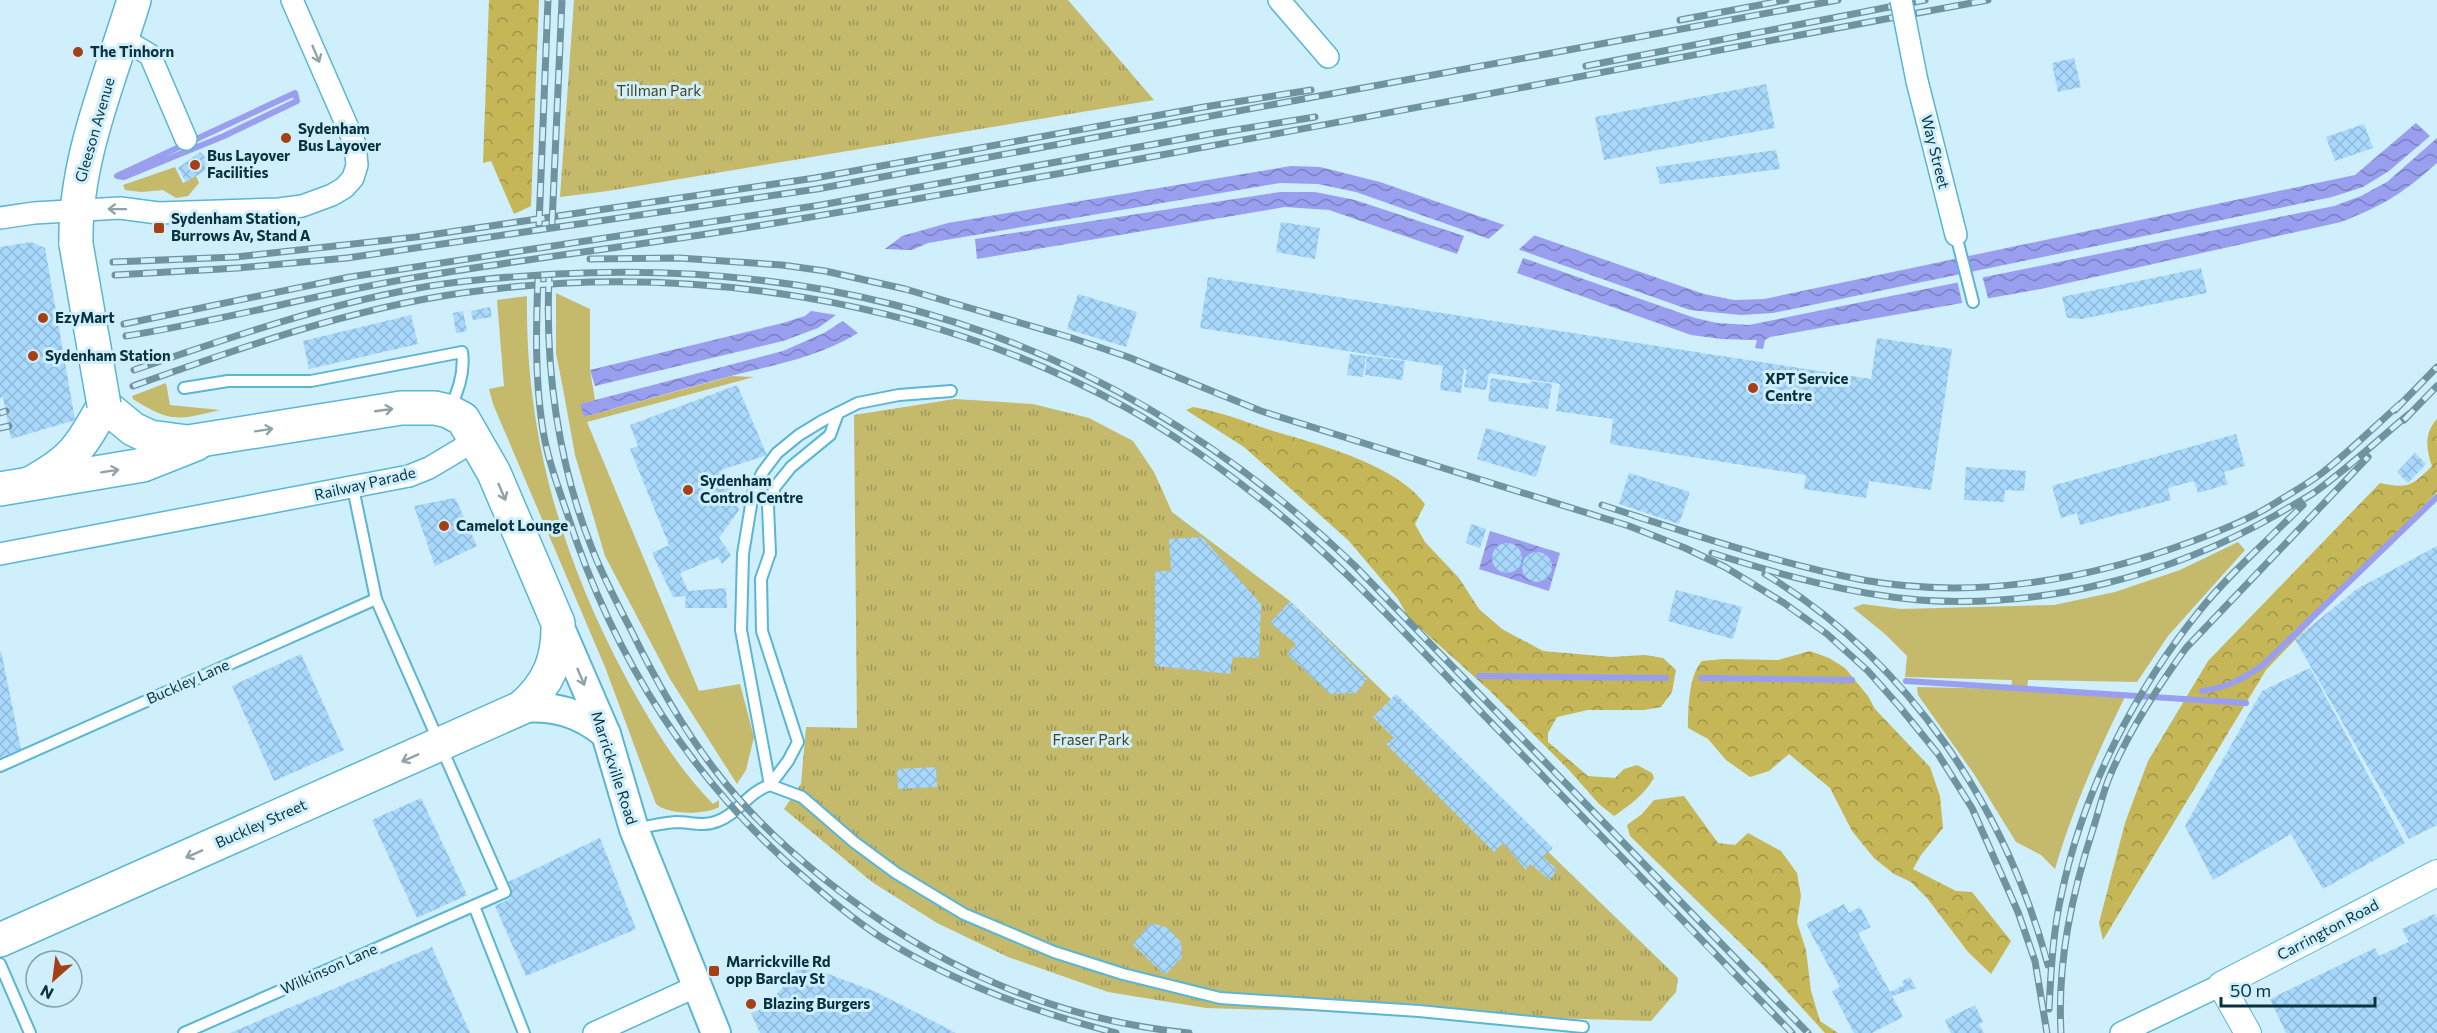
<svg xmlns="http://www.w3.org/2000/svg" width="2437" height="1033" font-family="Commissioner,sans-serif">
<defs>
<pattern id="forest-crowns" width="20" height="18" patternUnits="userSpaceOnUse" patternTransform="scale(1.5)"><rect width="20" height="18" fill="#c5b657"/><path d="M2 6a3 3 0 1 1 6 0M12 15a3 3 0 1 1 6 0" fill="none" stroke="#9e9549"/></pattern>
<pattern id="park-tufts" width="24" height="20" patternUnits="userSpaceOnUse" patternTransform="scale(1.5)"><rect width="24" height="20" fill="#c5b96c"/><path d="M3 7l-1-3M5 7V3M7 7l1-3M15 17l-1-3M17 17v-4M19 17l1-3" fill="none" stroke="#9e975a"/></pattern>
<pattern id="water-waves" width="16" height="10" patternUnits="userSpaceOnUse" patternTransform="scale(1.5)"><rect width="16" height="10" fill="#999eef"/><path d="M0 5q4-4 8 0t8 0" fill="none" stroke="#7b81c3"/></pattern>
<pattern id="building-cross-hatch" width="8" height="8" patternUnits="userSpaceOnUse" patternTransform="scale(1.5)"><rect width="8" height="8" fill="#a8d8fb"/><path d="M0 0l8 8M0 8l8-8" fill="none" stroke="#8fbad8"/></pattern>
</defs>
<rect width="100%" height="100%" fill="#ceeffb"/>
<g fill="#c5b96c">
<polygon points="175,167 183,183 196,176 199,183 188,196 176,198 163,190 141,192 125,190 123,185"/>
<polygon points="556,293 590,309 590,370 595,400 581,404 584,417 732,376 754,377 587,422 699,691 740,684 754,737 746,770 737,784 670,679 605,556 575,455 564,394 556,353"/>
<path d="M527,296C525,433 561,556 625,676C650,722 676,766 713,804L719,800V807C706,815 667,815 656,804L605,667L493,404L489,389L504,386L497,300Z"/>
<path d="M166,383L170,405L220,410C178,420 171,423 133,399L132,396Z"/>
<path d="M2238,542L2245,550L2168,636L2137,682L2028,680L2027,689L2100,691L2126,695C2098,751 2073,808 2055,869L2041,855L2016,842L1974,774L1918,695L1917,687L2011,689L2012,680L1905,677L1907,656L1885,634L1853,608L1863,604L1901,609L2054,605L2115,592L2180,570Z"/>
</g>
<g fill="url(#forest-crowns)">
<polygon points="489,0 539,0 531,206 514,214 491,161 483,163"/>
<path d="M1193,407C1221,412 1246,422 1273,431C1318,444 1397,465 1425,504L1415,524L1425,542L1459,578L1479,609L1502,629L1543,651L1611,657L1645,655L1663,658L1676,670L1672,692L1661,707L1644,710H1588L1557,717L1548,733V742L1588,776L1615,778L1624,769L1637,765L1652,773L1654,778C1644,795 1630,805 1614,816L1599,804L1568,769L1490,691L1408,617L1398,599L1349,541L1244,447L1186,410Z"/>
<path d="M2437,419V492L2266,670L2103,940L2099,923L2125,823L2148,761L2208,661L2380,483C2408,489 2412,486 2432,466C2426,449 2424,433 2437,419Z"/>
<path d="M1810,651L1829,658L1845,668L1868,696L1875,709L1930,767L1940,796L1943,828L1921,855L1913,869L1956,891L1972,892L2011,941L1991,974L1968,952L1927,898L1911,882L1894,874L1874,858L1852,831L1830,788L1789,754L1769,771L1750,777L1726,760L1708,739L1688,728C1688,709 1689,674 1702,661L1724,659L1778,660Z"/>
<polygon points="1684,796 1718,843 1735,845 1748,833 1781,851 1797,873 1801,896 1797,922 1806,950 1811,991 1820,1021 1838,1033 1825,1033 1761,963 1630,836 1627,825 1642,814 1654,800"/>
</g>
<g fill="url(#park-tufts)">
<polygon points="574,0 1068,0 1154,100 608,191 560,197"/>
<polygon points="955,399 1033,404 1089,418 1133,441 1154,472 1172,512 1290,601 1678,978 1676,992 1651,1021 1206,1008 1108,992 1008,957 937,923 872,882 784,809 801,784 806,727 857,728 854,415"/>
</g>
<g fill="url(#water-waves)">
<polygon points="2416,123 2430,136 2389,171 2363,187 2332,197 1773,313 1741,315 1690,310 1356,192 1318,184 1280,183 928,243 912,250 885,249 902,236 948,223 1291,166 1320,167 1380,182 1704,294 1734,300 1764,299 2355,175"/>
<path d="M2437,138V163C2402,194 2384,205 2341,222L2041,289L1770,337L1765,340L1763,349L1755,348L1757,340L1722,339L1691,335L1517,273L1523,258L1695,318L1717,323L1749,325L2334,206L2361,196L2387,182Z"/>
<polygon points="1280,192 1315,192 1355,200 1464,236 1457,254 1329,210 1285,207 977,259 975,239"/>
<polygon points="811,311 836,315 818,328 783,341 595,386 590,370 783,323 805,316"/>
<path d="M843,321L858,333C816,358 777,364 731,376C682,389 633,403 584,417L580,404L783,351L824,333Z"/>
<polygon points="1490,531 1560,553 1549,591 1479,569"/>
</g>
<g fill="#ceeffb">
<polygon points="1507,223 1537,233 1516,252 1486,241"/>
<polygon points="1982,275 1989,302 1963,306 1957,280"/>
</g>
<g fill="none" stroke-linecap="round" stroke-linejoin="round">
<g stroke="#999eef" stroke-width="6">
<polygon points="295,93 297,101 224,136 124,177 117,176"/>
<polyline points="1479,676 1666,678"/>
<polyline points="1701,678 1852,680"/>
<polyline points="1906,681 2246,703"/>
<path d="M2202,691C2228,687 2241,680 2263,665L2437,497"/>
</g>
</g>
<g fill="url(#building-cross-hatch)">
<polygon points="2074,58 2081,87 2058,92 2052,63"/>
<polygon points="1766,84 1775,128 1604,160 1595,117"/>
<polygon points="2364,124 2373,148 2335,161 2326,137"/>
<polygon points="1776,150 1780,169 1660,184 1656,167"/>
<polygon points="200,152 210,162 208,169 186,182 178,168"/>
<polygon points="1281,222 1320,228 1315,259 1276,252"/>
<polygon points="31,242 45,248 75,420 11,439 3,397 0,398 0,247"/>
<polygon points="2201,268 2207,293 2082,319 2067,318 2062,297"/>
<polygon points="1208,277 1871,379 1877,338 1952,349 1931,490 1869,481 1866,498 1804,489 1806,475 1610,444 1613,419 1556,411 1560,384 1489,373 1486,390 1464,387 1467,370 1464,369 1461,393 1440,390 1443,366 1200,328"/>
<polygon points="1078,294 1137,312 1126,347 1067,329"/>
<polygon points="490,307 492,317 473,320 471,311"/>
<polygon points="463,311 467,331 456,333 453,313"/>
<polygon points="411,315 418,344 309,369 303,341"/>
<polygon points="1350,354 1366,356 1363,377 1347,375"/>
<polygon points="1367,356 1405,361 1402,380 1365,375"/>
<polygon points="1491,378 1530,384 1531,381 1552,384 1548,409 1488,401"/>
<polygon points="737,385 767,455 721,470 739,510 719,538 731,555 722,564 718,557 680,573 688,591 726,588 727,608 685,608 686,596 673,597 652,553 669,545 630,449 638,446 630,425"/>
<polygon points="1486,428 1546,446 1536,477 1477,459"/>
<polygon points="2236,434 2245,466 2224,472 2228,484 2198,493 2194,481 2168,488 2171,500 2080,525 2077,513 2061,518 2052,486"/>
<polygon points="2415,453 2426,464 2408,483 2397,472"/>
<polygon points="1966,467 2026,471 2024,491 2005,490 2004,502 1964,500"/>
<polygon points="1629,473 1690,492 1679,524 1619,504"/>
<polygon points="455,498 477,546 435,566 414,506"/>
<polygon points="1471,524 1486,529 1480,548 1466,543"/>
<polygon points="1202,537 1261,604 1259,658 1233,657 1230,674 1155,666 1155,571 1171,571 1169,539"/>
<circle cx="1507" cy="558" r="15"/>
<polygon points="2437,546 2437,825 2409,839 2295,639 2357,589"/>
<circle cx="1537" cy="567" r="15"/>
<polygon points="1676,590 1742,607 1733,639 1668,621"/>
<polygon points="1290,601 1367,679 1356,693 1330,694 1287,654 1296,644 1270,623"/>
<polygon points="1,651 21,749 0,758 0,652"/>
<polygon points="301,654 344,750 274,781 232,686"/>
<polygon points="2310,668 2405,843 2323,889 2291,834 2213,880 2185,826 2262,691"/>
<polygon points="1396,694 1553,848 1543,857 1557,869 1550,880 1530,864 1526,870 1503,843 1494,852 1386,744 1394,738 1373,717"/>
<polygon points="936,767 937,787 898,789 897,769"/>
<polygon points="421,798 467,895 417,918 372,820"/>
<polygon points="600,838 636,929 526,976 495,906 511,898 506,883"/>
<polygon points="1844,904 1849,913 1860,907 1871,927 1858,933 1890,992 1904,985 1902,981 1910,977 1916,988 1892,996 1903,1017 1872,1033 1854,1033 1832,991 1840,987 1806,924"/>
<polygon points="2435,914 2437,918 2437,1033 2286,1033 2270,999 2375,948 2379,956 2409,942 2402,929"/>
<polygon points="1151,923 1168,928 1181,942 1182,957 1165,975 1132,944"/>
<polygon points="432,947 470,1033 230,1033"/>
<polygon points="802,964 876,992 956,1033 760,1033 751,1013 765,1008"/>
<polygon points="1975,1005 1983,1022 1979,1024 1984,1033 1951,1033 1945,1020"/>
</g>
<g fill="none" stroke-linecap="round" stroke-linejoin="round">
<g stroke="#5ab6d2" stroke-width="14">
<g id="service">
<polyline points="1956,235 1973,302"/>
<path d="M184,388L228,381H311L462,352C465,372 459,390 450,408"/>
<polyline points="838,413 830,435 791,467 775,487 768,506 770,553 761,579 762,631 798,742 788,761 770,785 802,797 854,842 896,873 964,914 1054,952 1123,974 1220,998 1419,1011 1583,1027"/>
<polyline points="0,766 376,599"/>
<path d="M635,829C649,826 662,823 676,822C690,822 704,827 718,821C739,813 747,793 770,785L741,630L743,554L753,493L762,473L777,453L799,435L822,421L858,403L899,395L951,391"/>
<polyline points="474,906 524,1033"/>
<polyline points="0,964 30,1033"/>
<polyline points="184,1033 505,892 376,599 353,488"/>
</g>
</g>
<g stroke="#5ab6d2" stroke-width="24">
<g id="minor">
<polyline points="1279,0 1328,57"/>
<polyline points="122,38 150,55 186,139"/>
<polyline points="1917,81 1956,235"/>
<polyline points="0,218 34,213 120,208 158,213 279,209 302,206 332,195 344,188 353,178 357,165 355,144 292,0"/>
<polyline points="0,554 409,476 429,468 476,440"/>
<polyline points="594,1033 697,986"/>
<polyline points="2121,1033 2221,985"/>
</g>
</g>
<g stroke="#5ab6d2" stroke-width="28">
<polyline id="tertiary" points="2248,1033 2221,985 2437,873"/>
</g>
<g stroke="#5ab6d2" stroke-width="32">
<g id="secondary">
<polyline points="558,623 606,734 634,829 716,1033"/>
<path d="M521,708C555,705 580,713 606,734"/>
</g>
</g>
<g stroke="#5ab6d2" stroke-width="36">
<g id="primary">
<path d="M76,244C74,161 110,79 134,0"/>
<polyline points="0,489 143,465 196,444"/>
<path d="M0,940L521,708C549,684 559,659 558,623L494,473L463,419L448,411L435,408H401L188,442L150,437L133,429L104,405C81,447 73,460 31,483"/>
</g>
</g>
<use href="#service" stroke="#fff" stroke-width="10"/>
<use href="#minor" stroke="#fff" stroke-width="21"/>
<use href="#tertiary" stroke="#fff" stroke-width="26"/>
<use href="#secondary" stroke="#fff" stroke-width="28"/>
<use href="#primary" stroke="#fff" stroke-width="33"/>
<g stroke="#6f94a0" stroke-width="7">
<g id="rail">
<polyline points="1680,20 1786,0"/>
<polyline points="1586,66 1925,0"/>
<polyline points="552,224 562,0"/>
<polyline points="539,225 548,0"/>
<polyline points="590,259 679,258 782,265 825,271 905,289 1072,338 1128,357 1261,411 1629,526 1685,548 1725,567 1784,603 1827,634 1868,671 1899,706 1938,754 1972,808 2018,912 2035,961 2047,1033"/>
<polyline points="113,262 236,257 416,237 815,178 1204,107 1311,90"/>
<polyline points="115,275 238,268 347,258 817,189 1838,0"/>
<path d="M549,278C545,368 558,462 591,546C602,575 617,603 631,630C655,679 681,726 715,770C746,811 783,846 823,878C931,965 1050,1019 1189,1033"/>
<path d="M538,279C536,327 535,376 542,424C546,454 557,484 567,513C613,658 695,787 812,884C834,903 857,922 882,938C954,983 1034,1012 1116,1033"/>
<polyline points="124,324 350,277 821,205 1210,134 1315,117"/>
<path d="M126,336C227,320 324,292 424,276C537,257 651,244 763,225C1172,157 1580,75 1988,0"/>
<path d="M134,370C226,339 317,307 413,289C460,280 508,277 557,274C865,258 1132,351 1355,566L1808,1033"/>
<path d="M133,386C240,348 349,309 462,293C685,261 926,298 1125,407C1170,432 1213,462 1254,494C1337,557 1407,636 1479,710C1583,818 1687,926 1792,1033"/>
<polyline points="2395,410 2437,367"/>
<polyline points="0,413 6,411"/>
<polyline points="2404,420 2437,386"/>
<polyline points="0,428 9,426"/>
<polyline points="1602,505 1642,518"/>
<path d="M1635,516C1710,540 1786,565 1863,580C1974,600 2089,580 2193,541C2220,531 2248,520 2272,505C2288,495 2306,485 2322,473C2349,452 2374,427 2400,404"/>
<path d="M1712,553C1778,574 1849,594 1919,600C2043,609 2169,576 2276,515C2289,507 2303,500 2315,492C2348,468 2378,440 2409,414"/>
<path d="M1765,574C1908,660 2005,806 2048,965"/>
<path d="M2049,1009C2051,970 2053,930 2062,892C2084,789 2135,690 2201,609C2230,573 2270,538 2303,505"/>
<path d="M2061,1033C2057,962 2072,893 2094,826C2099,810 2103,793 2109,778C2128,732 2157,688 2186,648L2368,457"/>
</g>
</g>
<use href="#rail" stroke="#ceeffb" stroke-width="4.5" stroke-dasharray="14" stroke-linecap="butt"/>
<g stroke="#5ab6d2" stroke-width="24" stroke-linecap="butt">
<polyline id="minor-bridge" points="1901,0 1917,81"/>
</g>
<g stroke="#5ab6d2" stroke-width="36" stroke-linecap="butt">
<polyline id="primary-bridge" points="76,244 104,405"/>
</g>
<use href="#minor-bridge" stroke="#fff" stroke-width="21"/>
<use href="#primary-bridge" stroke="#fff" stroke-width="33"/>
</g>
<defs><path id="oneway-shaft" d="M-6 0H5M1.5-3L5.5 0L1.5 3" fill="none" stroke-width="1.6" stroke-linecap="round" stroke-linejoin="round" transform="scale(1.5)"/></defs>
<g stroke="#90a3a8">
<use href="#oneway-shaft" transform="translate(316 54) rotate(67)"/>
<use href="#oneway-shaft" transform="translate(117 209) rotate(-179)"/>
<use href="#oneway-shaft" transform="translate(384 410) rotate(-8)"/>
<use href="#oneway-shaft" transform="translate(264 430) rotate(-9)"/>
<use href="#oneway-shaft" transform="translate(110 471) rotate(-9)"/>
<use href="#oneway-shaft" transform="translate(502 492) rotate(67)"/>
<use href="#oneway-shaft" transform="translate(581 677) rotate(67)"/>
<use href="#oneway-shaft" transform="translate(410 758) rotate(156)"/>
<use href="#oneway-shaft" transform="translate(194 854) rotate(156)"/>
</g>
<g fill="#a54014" stroke="#ceeffb" stroke-width="2">
<circle cx="78" cy="52" r="6"/>
<circle cx="286" cy="138" r="6"/>
<circle cx="195" cy="165" r="6"/>
<rect x="153" y="222" width="12" height="12" rx="3"/>
<circle cx="43" cy="318" r="6"/>
<circle cx="33" cy="356" r="6"/>
<circle cx="1753" cy="388" r="6"/>
<circle cx="688" cy="490" r="6"/>
<circle cx="444" cy="526" r="6"/>
<rect x="708" y="965" width="12" height="12" rx="3"/>
<circle cx="751" cy="1004" r="6"/>
</g>
<g text-anchor="middle" stroke-width="6" stroke-linejoin="round" paint-order="stroke">
<g font-size="15" font-weight="bold" fill="#08323d" stroke="#ceeffb" text-anchor="start">
<text x="90" y="57">The Tinhorn</text>
<text x="298" y="134">Sydenham<tspan x="298" dy="17">Bus Layover</tspan></text>
<text x="207" y="161">Bus Layover<tspan x="207" dy="17">Facilities</tspan></text>
<text x="171" y="224">Sydenham Station,<tspan x="171" dy="17">Burrows Av, Stand A</tspan></text>
<text x="55" y="323">EzyMart</text>
<text x="45" y="361">Sydenham Station</text>
<text x="1765" y="384">XPT Service<tspan x="1765" dy="17">Centre</tspan></text>
<text x="700" y="486">Sydenham<tspan x="700" dy="17">Control Centre</tspan></text>
<text x="456" y="531">Camelot Lounge</text>
<text x="726" y="967">Marrickville Rd<tspan x="726" dy="17">opp Barclay St</tspan></text>
<text x="763" y="1009">Blazing Burgers</text>
</g>
<g font-size="15" fill="#4a431b" stroke="#ceeffb">
<text x="659" y="96">Tillman Park</text>
<text x="1091" y="745">Fraser Park</text>
</g>
<g font-size="15" fill="#08323d" stroke="#ceeffb">
<text transform="translate(95 130) rotate(-74)" y="5">Gleeson Avenue</text>
<text transform="translate(1935 152) rotate(76)" y="5">Way Street</text>
<text transform="translate(365 484) rotate(-13)" y="5">Railway Parade</text>
<text transform="translate(188 682) rotate(-24)" y="5">Buckley Lane</text>
<text transform="translate(614 768) rotate(72)" y="5">Marrickville Road</text>
<text transform="translate(261 824) rotate(-24)" y="5">Buckley Street</text>
<text transform="translate(2328 930) rotate(-28)" y="5">Carrington Road</text>
<text transform="translate(329 969) rotate(-24)" y="5">Wilkinson Lane</text>
</g>
</g>
<g transform="translate(54 979) rotate(208)"><circle r="28" fill="#ceeffb" stroke="#7fa3af" stroke-width="1.5"/>
<path d="M0-4.5L10 22L0 15L-10 22Z" fill="#a54014"/>
<text y="-9" font-size="16" font-weight="bold" text-anchor="middle" fill="#08323d">N</text>
</g>
<path d="M2221 997v9h154v-9" fill="none" stroke="#08323d" stroke-width="3"/>
<text x="2230" y="997" font-size="18" fill="#08323d" stroke="#ceeffb" stroke-width="4.5" paint-order="stroke">50 m</text>
</svg>
